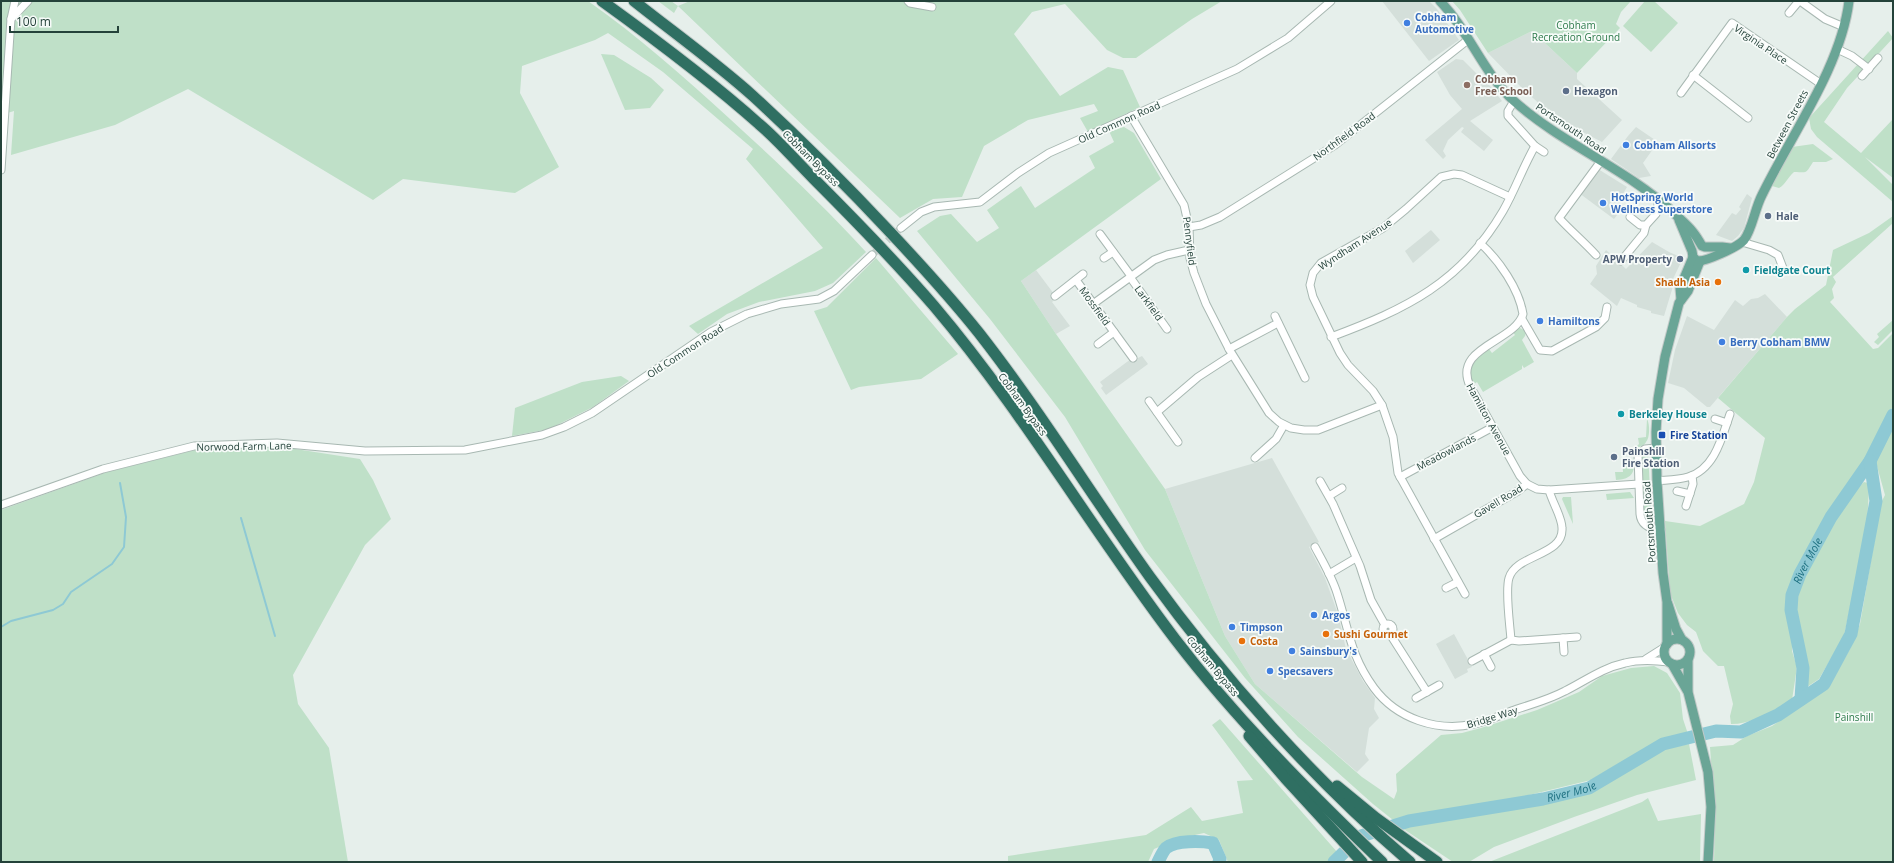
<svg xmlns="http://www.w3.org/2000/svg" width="1894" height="863" font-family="'Open Sans',sans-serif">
<rect width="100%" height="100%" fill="#e6efeb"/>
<g fill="#d4dfda">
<polygon points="1382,1 1429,1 1437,9 1459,40 1429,61"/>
<polygon points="1532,31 1577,73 1577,79 1622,120 1602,142 1573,127 1545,109 1521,87 1488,53"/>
<polygon points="1456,59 1463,60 1479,76 1481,75 1502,101 1470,121 1493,140 1484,151 1461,132 1464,128 1462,127 1448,140 1443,151 1446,156 1443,159 1425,140 1462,109 1450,95 1437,72"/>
<polygon points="1636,127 1658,142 1643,163 1651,176 1639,178 1611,159 1628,136"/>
<polygon points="1598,169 1627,187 1618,202 1624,206 1614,219 1579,193"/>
<polygon points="1747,194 1752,198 1744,228 1738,236 1732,241 1716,235 1732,213 1736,215 1741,209 1739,207"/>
<polygon points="1431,230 1440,240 1413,263 1405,251"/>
<polygon points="1652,242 1669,252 1683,258 1673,279 1674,283 1664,316 1651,313 1651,311 1637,307 1637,305 1621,298 1617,306 1590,284 1597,274 1596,266 1606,250 1626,269"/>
<polygon points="1036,270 1057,298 1052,302 1070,326 1056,334 1021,281"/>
<polygon points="1765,294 1787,317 1710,407 1707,407 1684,388 1668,383 1675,350 1687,316 1714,330 1735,300 1743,306 1751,299 1758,298"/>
<polygon points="1135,356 1138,358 1142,356 1148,364 1106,395 1101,388 1103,386 1100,382"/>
<polygon points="1272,458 1319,542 1309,547 1325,578 1338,614 1346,649 1363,681 1375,698 1374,709 1379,718 1369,728 1365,754 1369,760 1357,772 1255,684 1225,636 1165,489"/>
<polygon points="1454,634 1472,667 1467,669 1468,672 1455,679 1436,644"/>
</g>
<g fill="#bfe0c8">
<path d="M1,1H588C638,36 684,77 730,119C777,162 823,205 866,252L833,283L815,291L759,302L727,314L698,334L689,326L823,248L746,159L753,149L663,72L608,33L595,40L522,66L520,93L559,167L515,193L403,179L373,200L188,89L115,125L11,155L14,111L1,115Z"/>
<polygon points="658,1 671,1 678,6 690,1 1222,1 1192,19 1136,58 1123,58 1107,50 1065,4 1032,12 1014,34 1060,96 1108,67 1123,70 1140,107 1088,132 1080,118 1098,111 1094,104 1028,120 984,146 962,197 933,199 900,218 678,6 674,13"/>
<polygon points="1452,1 1631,1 1621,12 1616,24 1620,28 1577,73 1532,31 1488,53 1460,10"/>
<polygon points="1645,1 1654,1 1678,23 1651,52 1623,26"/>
<polygon points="1888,31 1893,38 1847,88 1824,122 1861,153 1893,119 1893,178 1865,157 1893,185 1893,202 1817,137 1811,129 1809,118"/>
<polygon points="601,54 614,55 651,78 664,90 650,108 625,110"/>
<polygon points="1124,127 1134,133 1161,179 1021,281 1056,334 1165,489 1225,636 1255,684 1362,777 1394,799 1397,791 1396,774 1441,735 1462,733 1481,728 1537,710 1579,692 1602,676 1631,668 1654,666 1667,673 1680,693 1683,719 1688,734 1657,741 1591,780 1521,797 1393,820 1373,804 1298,737 1245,678 1145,550 1065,417 990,319 917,231 940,216 951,214 977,242 999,228 987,210 1021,186 1035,208 1095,168 1089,156 1114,142 1109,131"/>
<path d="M1813,144L1833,159L1826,162H1813C1805,175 1807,172 1794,172C1788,177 1785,185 1779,188L1772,186L1792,147Z"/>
<path d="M1893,216V223L1833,277L1836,282L1832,289L1834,298L1830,302L1873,349L1878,348L1893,333V406L1868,453L1806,553L1788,595L1786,603L1793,639L1792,651L1797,667L1792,700L1790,703C1770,711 1754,724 1731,724L1730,716L1733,704L1724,666H1718L1703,651L1696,632L1687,625L1678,613L1670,593L1665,521L1700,526L1744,504L1754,482L1765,438L1718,398L1787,317L1795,309L1826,285L1833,250L1869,233Z"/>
<polygon points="876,258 958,354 921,379 859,387 851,390 814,311 827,307"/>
<polygon points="1893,320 1893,330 1878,345 1874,342 1879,337 1877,334"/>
<path d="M1518,327L1526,331L1525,336L1522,340L1534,362L1524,368L1522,365V369L1483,392L1477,382L1473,385C1466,366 1475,360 1489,349L1492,353L1515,335L1512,331Z"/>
<polygon points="621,376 629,381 593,407 549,429 512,436 515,408 582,382"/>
<path d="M1647,419C1650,424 1650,438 1646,442C1645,445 1640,446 1638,448L1636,447L1639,444L1638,438L1646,437Z"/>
<polygon points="1893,423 1893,862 1714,862 1715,817 1710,747 1733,745 1747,736 1772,726 1828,688 1850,649 1860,624 1881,503 1885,495 1875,459"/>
<polygon points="276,446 360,459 373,480 391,519 365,545 293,675 298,704 329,748 348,862 1,862 1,510 107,472 195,450"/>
<polygon points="1643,453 1648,453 1652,525 1644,520 1641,456"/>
<path d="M1634,459C1635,474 1631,479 1616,480L1615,472H1623L1622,460Z"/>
<path d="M1864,482L1868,483L1869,488L1867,526L1844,636L1819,679L1807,687C1807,677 1807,666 1806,656C1804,641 1795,626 1795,609C1796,580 1841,500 1864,482Z"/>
<polygon points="1630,492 1634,498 1607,500 1606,494"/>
<polygon points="1563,497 1571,497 1573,524 1562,499"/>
<polygon points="1220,719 1338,853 1328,862 1228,862 1219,840 1204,833 1181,838 1154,849 1148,862 1008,862 1008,856 1146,835 1191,807 1202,821 1243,813 1237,781 1253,780 1212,725"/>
<polygon points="1689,744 1696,780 1637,795 1574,817 1494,847 1469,862 1453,862 1402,828 1411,825 1559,801 1595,791 1665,749"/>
<polygon points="1648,798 1658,821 1701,814 1700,862 1489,862 1642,802"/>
</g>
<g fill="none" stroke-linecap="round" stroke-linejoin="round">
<g stroke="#8ec9d4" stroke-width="2">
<polyline points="241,518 275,636"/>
<polyline points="1,627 11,621 53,610 63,604 71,592 112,564 124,547 126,517 120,483"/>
</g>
<g stroke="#8ec9d4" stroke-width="13">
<path id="s1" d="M1801,699L1803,668L1791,610L1792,595L1800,574L1831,517L1870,461L1893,415"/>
<path d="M1158,862C1160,858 1163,851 1166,848C1176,840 1201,841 1213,843L1220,859L1219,862"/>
<path id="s2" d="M1334,862L1361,836L1409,821L1543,799L1589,788L1663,744L1716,731L1741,732L1778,715L1824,684L1851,634L1876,501L1870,461"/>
</g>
<polyline stroke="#bfccc8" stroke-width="7" stroke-dasharray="7 3.5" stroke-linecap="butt" points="872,255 901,228"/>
<g stroke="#a8b8b2" stroke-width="9">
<g id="minor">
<polyline points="908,1 910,3 932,7"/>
<polyline points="1800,1 1825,19 1844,27"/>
<polyline points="1789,13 1799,1"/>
<polyline points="11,19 15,1"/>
<polyline points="1837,49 1852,56 1869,69"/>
<polyline points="1693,75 1748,118"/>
<polyline points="1862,76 1878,58"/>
<polyline points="1681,93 1732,23 1821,84"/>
<polyline points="1514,101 1508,111 1508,116 1535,146 1544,152"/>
<polyline points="1131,116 1184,205 1189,227 1190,258 1194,273 1206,304 1229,349"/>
<polyline points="1,170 11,19 28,1"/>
<polyline points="1630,217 1640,225 1646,225 1656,214 1659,200"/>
<polyline points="1189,227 1201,225 1220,217 1335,145 1469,39"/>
<polyline points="901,228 921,212 934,207 980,202 1018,173 1049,153 1237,69 1288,38 1331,1"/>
<polyline points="1100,234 1131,276"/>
<polyline points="1742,242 1769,250 1778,255 1783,268"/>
<path d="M1480,243C1499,260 1519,289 1523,314C1515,342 1452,347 1470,386L1520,476L1527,484"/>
<path d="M1596,255C1584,242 1571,231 1559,218L1601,161"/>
<polyline points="1104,258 1113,252"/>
<polyline points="1621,261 1644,233 1646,225"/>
<polyline points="1130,277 1167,329"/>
<polyline points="1076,280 1133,358"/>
<polyline points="1055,296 1083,274"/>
<polyline points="1093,304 1154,260 1167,255 1189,250"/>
<polyline points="1275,316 1305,378"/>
<polyline points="1522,319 1540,350 1552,351 1596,327 1605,318 1607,307"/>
<polyline points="1278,323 1229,349 1269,413 1279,422 1291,428 1304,430 1318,430 1382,405"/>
<path d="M1331,337C1406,309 1461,283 1503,211C1515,190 1523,167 1535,146"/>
<polyline points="1098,344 1114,332"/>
<polyline points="1149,401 1178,442"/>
<polyline points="1157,412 1198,377 1232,355"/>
<polyline points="1715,419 1727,423"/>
<path d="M1656,448L1645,449L1638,455L1640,514C1641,525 1650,529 1661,530"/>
<polyline points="1255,458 1276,439 1284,425"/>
<polyline points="1400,477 1493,427"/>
<polyline points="1320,481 1333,504 1360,566 1371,600 1385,625"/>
<path d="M1657,481C1667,480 1678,480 1688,477C1715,469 1722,437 1730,414"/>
<polyline points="1677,491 1690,494"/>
<polyline points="1329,496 1342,488"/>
<polyline points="1,505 103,469 194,446 277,443 365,451 465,450 542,435 564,427 592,413 711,332 747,314 781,304 819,299 834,291 872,255"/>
<polyline points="1686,506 1693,484 1692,476"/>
<polyline points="1434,539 1518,491 1527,484 1537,489 1549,490 1639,484"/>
<path d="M1315,547C1323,562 1332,577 1337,593C1349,630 1350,655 1374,688C1397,719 1437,732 1474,724C1489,721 1503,714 1517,709C1533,704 1550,699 1565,691C1585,681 1602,668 1625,663C1640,659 1654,660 1669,662"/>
<polyline points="1329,574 1356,558"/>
<polyline points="1446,588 1458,582"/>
<polyline points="1465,594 1398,473 1393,437 1382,405 1373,391 1348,365 1340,353 1313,297 1310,285 1313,273 1321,263 1383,228 1406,209 1441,177 1454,174 1462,175 1510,197"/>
<circle cx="1388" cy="629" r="5"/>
<polyline points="1390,634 1427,692"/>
<polyline points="1563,638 1564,652"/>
<path d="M1511,640C1510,625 1505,591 1509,578C1516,554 1564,556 1562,528C1562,517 1552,502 1549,490"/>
<polyline points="1484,654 1491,667"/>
<polyline points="1646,659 1665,647"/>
<polyline points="1472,661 1511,640 1519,641 1577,637"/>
<polyline points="1416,698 1439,685"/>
</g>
</g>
<g stroke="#c2cac8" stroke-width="11">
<g id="major">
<path d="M1440,1C1469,31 1483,73 1514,101C1562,144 1625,168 1673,212C1687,226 1692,228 1702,246"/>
<path d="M1679,220L1692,251L1693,257L1697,261C1705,262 1738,247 1744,240C1752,230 1755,208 1762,195C1791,135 1841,67 1849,1"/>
<polyline points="1705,247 1722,247 1730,248"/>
<polyline points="1681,300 1680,288 1693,257"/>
<polyline points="1668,604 1676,629 1682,640"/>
<circle cx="1677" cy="652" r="13"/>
<polyline points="1667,644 1667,602 1663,573 1657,481 1656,432 1658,399 1665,357 1679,303 1688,291 1700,261"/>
<polyline points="1688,660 1688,690"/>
<polyline points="1672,664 1688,692 1708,772 1711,807 1708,862"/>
</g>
</g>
<g stroke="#c2cac8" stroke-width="13">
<g id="highway">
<path d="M602,1C656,40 710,80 759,124C778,140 795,160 813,178C854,219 896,262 934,306C1023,411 1092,530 1175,639C1237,720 1309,792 1382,862"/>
<path d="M634,1C673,32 715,62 753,96C800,139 846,185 890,232C920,264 951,298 979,333C1040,411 1092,496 1150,577C1224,679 1314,780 1410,862"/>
<polyline points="1249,736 1285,778 1362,862"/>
<polyline points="1337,786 1376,818 1437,862"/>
</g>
</g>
<use href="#minor" stroke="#fff" stroke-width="7"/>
<use href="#major" stroke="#6aa596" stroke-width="9"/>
<use href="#highway" stroke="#2f6f62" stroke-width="11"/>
</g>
<g fill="#3f7fe0" stroke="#f7fbf9" stroke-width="1.5">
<circle cx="1407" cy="23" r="4"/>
<circle cx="1626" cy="145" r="4"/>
<circle cx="1603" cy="203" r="4"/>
<circle cx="1540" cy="321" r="4"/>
<circle cx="1722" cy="342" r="4"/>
<circle cx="1314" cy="615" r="4"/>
<circle cx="1232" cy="627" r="4"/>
<circle cx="1292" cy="651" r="4"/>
<circle cx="1270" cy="671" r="4"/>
</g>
<circle fill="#8d6e63" stroke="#f7fbf9" stroke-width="1.5" cx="1467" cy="85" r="4"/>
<g fill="#5c6f8a" stroke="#f7fbf9" stroke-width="1.5">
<circle cx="1566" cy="91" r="4"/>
<circle cx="1768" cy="216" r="4"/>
<circle cx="1680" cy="259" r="4"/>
<circle cx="1614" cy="457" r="4"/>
</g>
<g fill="#0f9aa8" stroke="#f7fbf9" stroke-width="1.5">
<circle cx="1746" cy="270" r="4"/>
<circle cx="1621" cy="414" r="4"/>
</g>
<g fill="#e8710a" stroke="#f7fbf9" stroke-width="1.5">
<circle cx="1718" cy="282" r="4"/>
<circle cx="1326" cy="634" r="4"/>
<circle cx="1242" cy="641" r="4"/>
</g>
<rect fill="#1a4fb4" stroke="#f7fbf9" stroke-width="1.5" x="1658" y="431" width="8" height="8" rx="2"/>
<g text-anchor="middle" stroke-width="3.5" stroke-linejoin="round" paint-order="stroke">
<g font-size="10" font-weight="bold" fill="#366cbe" stroke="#f7fbf9" text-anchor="start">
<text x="1415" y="21">Cobham<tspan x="1415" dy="12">Automotive</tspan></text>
<text x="1634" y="149">Cobham Allsorts</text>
<text x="1611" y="201">HotSpring World<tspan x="1611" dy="12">Wellness Superstore</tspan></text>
<text x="1548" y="325">Hamiltons</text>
<text x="1730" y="346">Berry Cobham BMW</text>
<text x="1322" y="619">Argos</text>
<text x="1240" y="631">Timpson</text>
<text x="1300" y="655">Sainsbury's</text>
<text x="1278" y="675">Specsavers</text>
</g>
<g font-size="10" fill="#2d7a4b" stroke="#f7fbf9">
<text x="1576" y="29">Cobham<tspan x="1576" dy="12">Recreation Ground</tspan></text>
<text x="1854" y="721">Painshill</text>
</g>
<g font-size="10" fill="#24423a" stroke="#f7fbf9">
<text transform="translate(1761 44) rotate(34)" y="4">Virginia Place</text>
<text transform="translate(1119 122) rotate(-24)" y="4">Old Common Road</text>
<text transform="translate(1787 124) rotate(-62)" y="4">Between Streets</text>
<text transform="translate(1571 128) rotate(34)" y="4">Portsmouth Road</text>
<text transform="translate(1344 136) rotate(-36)" y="4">Northfield Road</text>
<text transform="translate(811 158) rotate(45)" y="4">Cobham Bypass</text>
<text transform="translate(1190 241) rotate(83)" y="4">Pennyfield</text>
<text transform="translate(1355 244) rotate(-33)" y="4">Wyndham Avenue</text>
<text transform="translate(1149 303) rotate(54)" y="4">Larkfield</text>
<text transform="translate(1095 306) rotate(54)" y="4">Mossfield</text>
<text transform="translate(685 351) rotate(-33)" y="4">Old Common Road</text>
<text transform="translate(1023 404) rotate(54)" y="4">Cobham Bypass</text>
<text transform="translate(1489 419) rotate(61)" y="4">Hamilton Avenue</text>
<text transform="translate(244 446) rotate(-1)" y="4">Norwood Farm Lane</text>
<text transform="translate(1446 452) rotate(-28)" y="4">Meadowlands</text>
<text transform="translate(1498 501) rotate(-31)" y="4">Gavell Road</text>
<text transform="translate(1649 522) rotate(-94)" y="4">Portsmouth Road</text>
<text transform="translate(1213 666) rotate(50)" y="4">Cobham Bypass</text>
<text transform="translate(1492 717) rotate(-17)" y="4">Bridge Way</text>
</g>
<g font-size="10" font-weight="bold" fill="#785e54" stroke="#f7fbf9" text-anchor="start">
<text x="1475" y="83">Cobham<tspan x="1475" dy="12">Free School</tspan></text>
</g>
<g font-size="10" font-weight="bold" fill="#4e5e75" stroke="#f7fbf9" text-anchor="start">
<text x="1574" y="95">Hexagon</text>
<text x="1776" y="220">Hale</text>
<text x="1672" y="263" text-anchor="end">APW Property</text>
<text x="1622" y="455">Painshill<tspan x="1622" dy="12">Fire Station</tspan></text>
</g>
<g font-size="10" font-weight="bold" fill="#0d838f" stroke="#f7fbf9" text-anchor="start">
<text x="1754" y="274">Fieldgate Court</text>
<text x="1629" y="418">Berkeley House</text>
</g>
<g font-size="10" font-weight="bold" fill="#c56008" stroke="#f7fbf9" text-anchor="start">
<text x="1710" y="286" text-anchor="end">Shadh Asia</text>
<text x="1334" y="638">Sushi Gourmet</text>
<text x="1250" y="645">Costa</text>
</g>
<g font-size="10" font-weight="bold" fill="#164399" stroke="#f7fbf9" text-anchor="start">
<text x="1670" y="439">Fire Station</text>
</g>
<g font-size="11" font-style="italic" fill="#1c6f80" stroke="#f7fbf9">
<text dy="4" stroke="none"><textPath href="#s1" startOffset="143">River Mole</textPath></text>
<text dy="4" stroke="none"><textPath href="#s2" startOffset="253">River Mole</textPath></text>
</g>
</g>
<rect width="1894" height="863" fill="none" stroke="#24423a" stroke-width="4"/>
<path d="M10 26v6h108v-6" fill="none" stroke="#24423a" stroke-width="2"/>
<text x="16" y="26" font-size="12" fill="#24423a" stroke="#f7fbf9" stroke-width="3" paint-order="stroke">100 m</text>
</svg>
